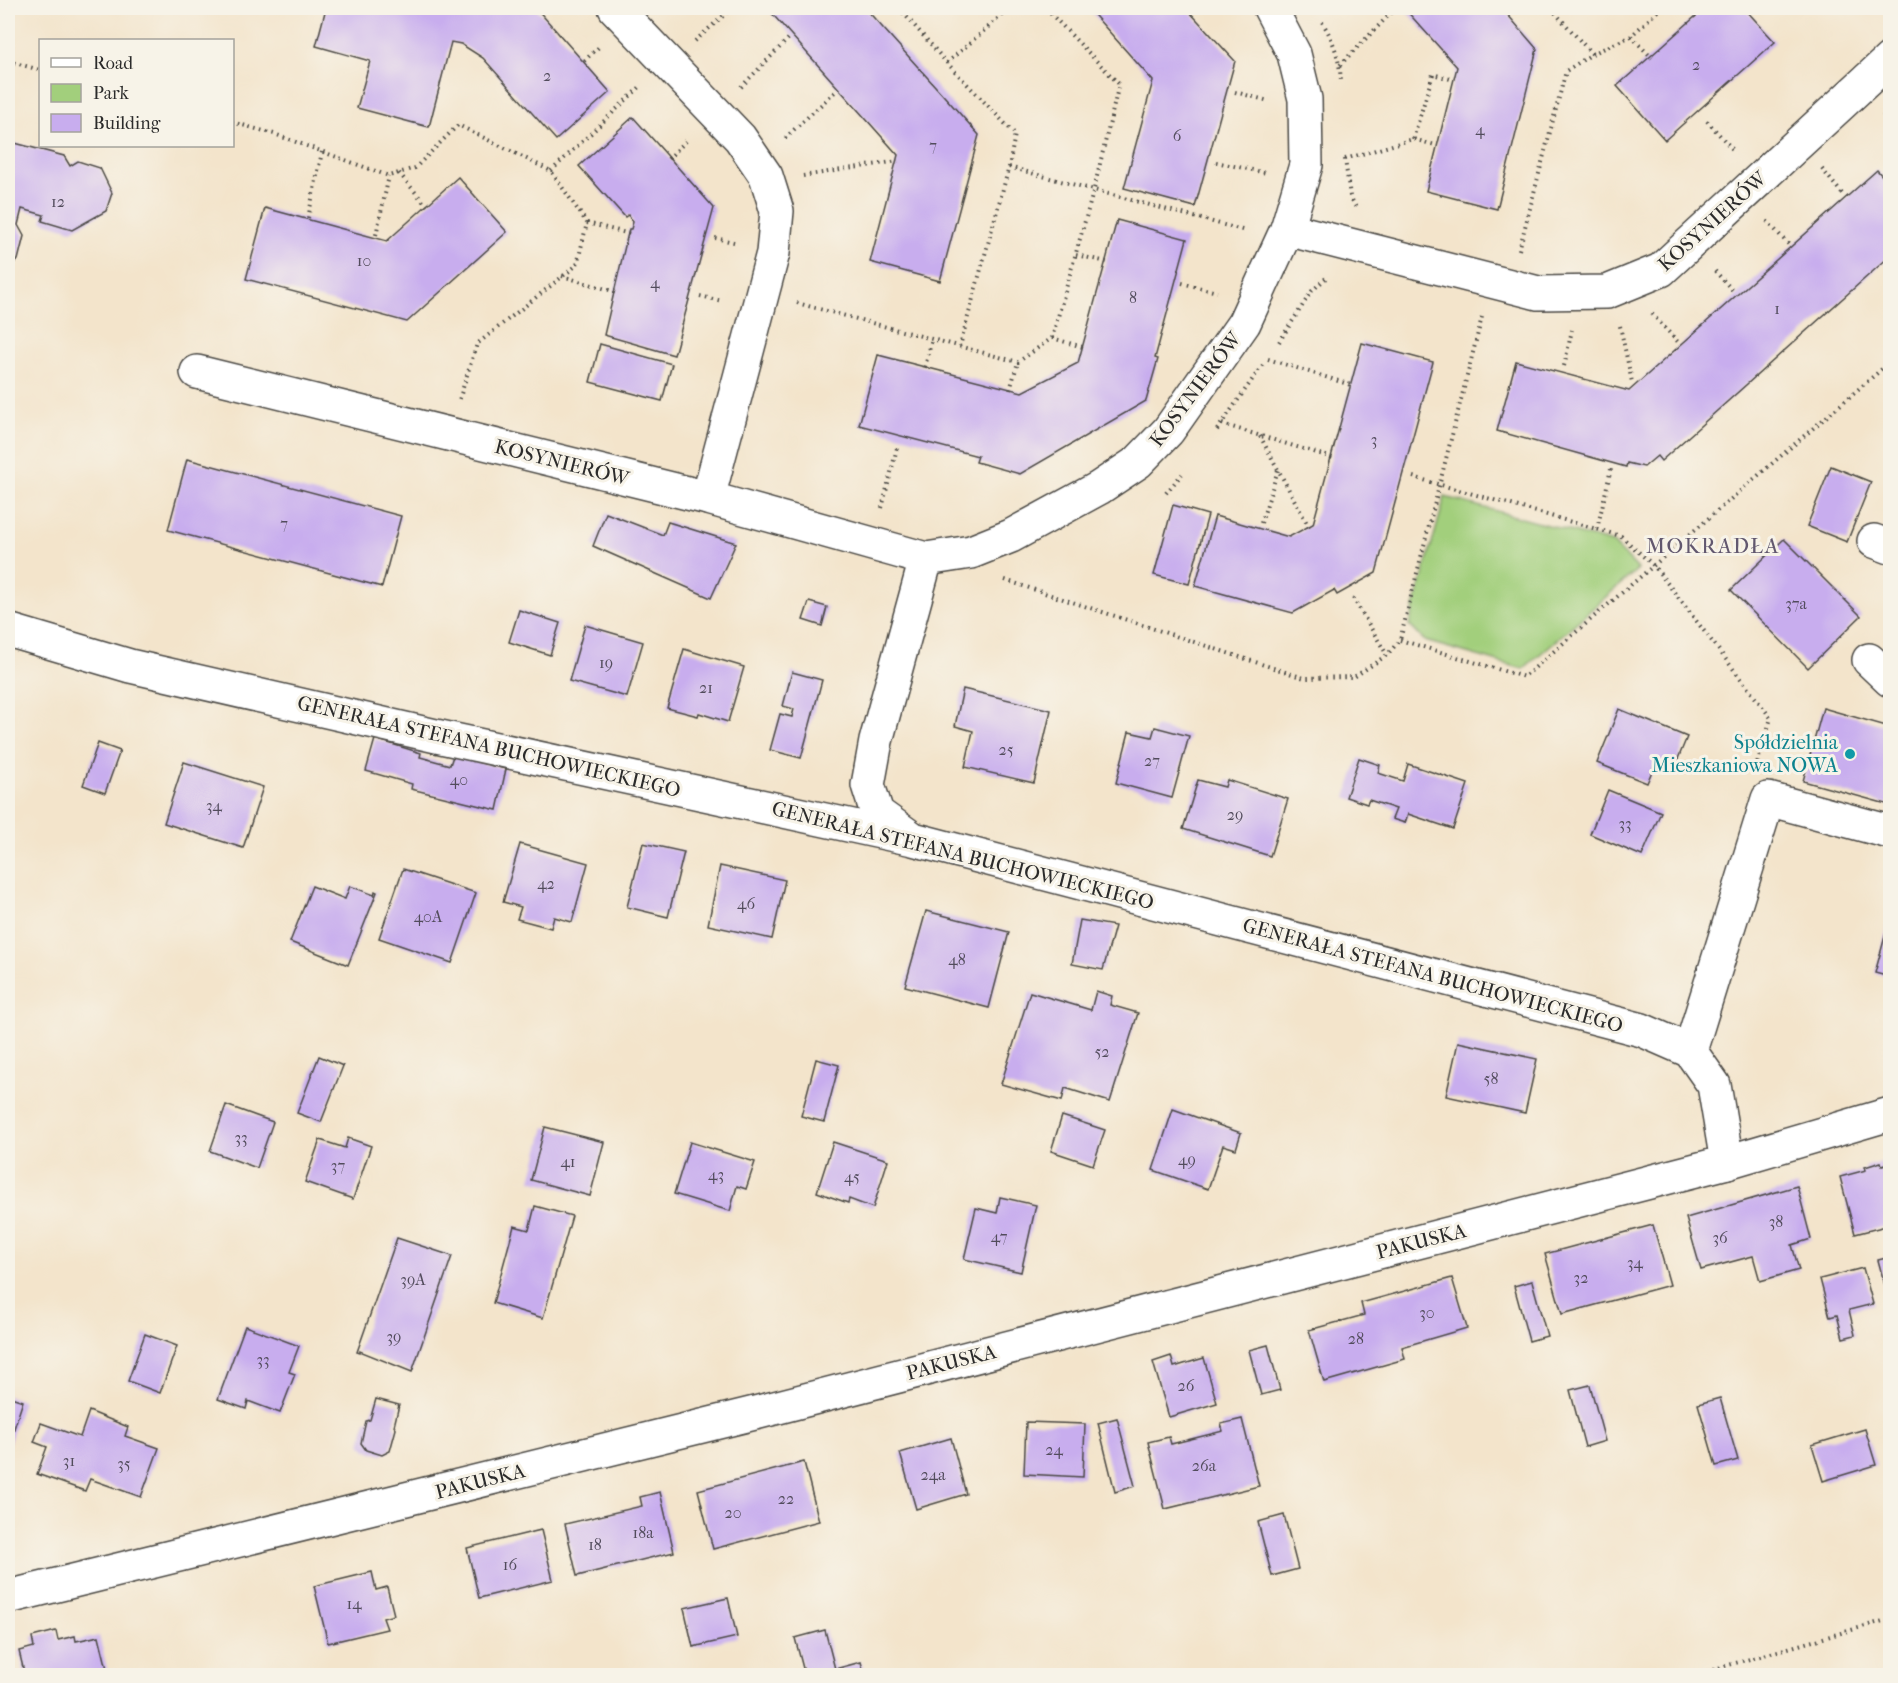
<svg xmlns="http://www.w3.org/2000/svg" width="1898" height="1683" font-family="'IM FELL French Canon',serif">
<rect width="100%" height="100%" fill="#f7f3e8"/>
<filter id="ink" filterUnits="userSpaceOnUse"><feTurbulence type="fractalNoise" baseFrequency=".0167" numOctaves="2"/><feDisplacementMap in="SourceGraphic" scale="12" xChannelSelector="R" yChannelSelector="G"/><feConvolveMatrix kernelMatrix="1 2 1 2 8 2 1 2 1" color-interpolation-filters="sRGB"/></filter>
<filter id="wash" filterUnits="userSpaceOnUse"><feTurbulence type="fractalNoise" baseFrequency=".008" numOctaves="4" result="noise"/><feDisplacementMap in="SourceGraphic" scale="24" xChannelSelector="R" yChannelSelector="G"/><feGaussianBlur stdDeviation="1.35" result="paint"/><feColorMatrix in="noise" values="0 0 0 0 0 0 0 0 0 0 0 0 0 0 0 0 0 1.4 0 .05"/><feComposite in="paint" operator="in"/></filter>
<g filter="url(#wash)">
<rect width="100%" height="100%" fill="#f3e4cb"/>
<polygon fill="#a2cf7c" stroke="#667d54" stroke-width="1.5" points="1445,497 1613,543 1638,569 1523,669 1425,641 1409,625"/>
<g id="blocks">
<g fill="#c8adee">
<polygon points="326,8 536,8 610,92 556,140 483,58 461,44 451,42 429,127 357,108 370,61 316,46"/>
<polygon points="767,8 865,8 979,135 940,281 870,262 898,155"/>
<polygon points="1088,8 1186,8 1235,61 1195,207 1124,188 1153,81"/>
<polygon points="1404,8 1502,8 1537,49 1497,209 1426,191 1457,67"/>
<polygon points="1705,8 1744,8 1775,42 1665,140 1617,86"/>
<polygon points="633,117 714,208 674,355 604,335 629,229 631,229 633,222 628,215 625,217 579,166"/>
<polygon points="11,142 64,156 70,166 78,161 100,168 112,193 106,211 72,230 42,221 44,215 22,209 18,225 24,236 18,260 8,266 8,144"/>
<polygon points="1877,170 1890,185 1890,256 1661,461 1657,456 1644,467 1627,463 1626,467 1497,431 1516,361 1629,391"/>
<polygon points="458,177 507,232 407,322 246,279 265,208 387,241"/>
<polygon points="1117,220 1187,239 1155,358 1158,359 1146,401 1020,474 976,462 978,456 859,425 878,355 1022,392 1078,363"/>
<polygon points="1362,343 1433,362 1376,573 1337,595 1334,590 1293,613 1195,586 1215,516 1289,537 1313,524"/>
<polygon points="600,344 672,364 662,401 590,382"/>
<polygon points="187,459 401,516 382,587 168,530"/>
<polygon points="1831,466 1871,482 1847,542 1807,526"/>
<polygon points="1173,505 1208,515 1189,584 1154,575"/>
<polygon points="606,513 663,535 668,522 736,543 711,598 593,546"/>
<polygon points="1784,539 1861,616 1808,668 1731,590"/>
<polygon points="809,602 827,607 822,626 803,620"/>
<polygon points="519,610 560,623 550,655 509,642"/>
<polygon points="585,625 643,642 627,697 569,681"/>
<polygon points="684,649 744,667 728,722 699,713 698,716 667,708"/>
<polygon points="792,672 822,680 801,758 770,750 780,714 792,717 794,709 783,706"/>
<polygon points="963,689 1051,710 1034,783 965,767 973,731 955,726"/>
<polygon points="1823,708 1890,727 1890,805 1803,781"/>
<polygon points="1619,709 1687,737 1673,771 1655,764 1647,783 1597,763"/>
<polygon points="1155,727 1189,736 1172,798 1116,783 1129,732 1152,737"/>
<polygon points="375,739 421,753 420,757 450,765 453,756 506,769 497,810 411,789 412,784 366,771"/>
<polygon points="98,743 120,751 105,793 83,785"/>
<polygon points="1359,758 1380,765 1378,773 1403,781 1408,764 1468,784 1453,829 1408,814 1405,823 1392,819 1396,809 1369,800 1367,804 1346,797"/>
<polygon points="184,762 263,787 243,848 164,823"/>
<polygon points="1198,780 1225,787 1227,780 1288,799 1270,856 1183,829"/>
<polygon points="1608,790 1661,812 1642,856 1590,834"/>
<polygon points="643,843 684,852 668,917 627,907"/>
<polygon points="520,844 588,863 572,922 554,917 551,928 517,919 521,907 503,902"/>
<polygon points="720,866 785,880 772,939 708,925"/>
<polygon points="403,869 476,893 452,963 379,938"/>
<polygon points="312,886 345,899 350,886 374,895 375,891 377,892 348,965 290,942"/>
<polygon points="926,911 1009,932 989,1008 905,986"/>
<polygon points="1890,918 1890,977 1875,973"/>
<polygon points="1080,920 1115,926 1103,970 1072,964"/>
<polygon points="1096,991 1112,996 1110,1005 1138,1013 1110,1102 1065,1088 1062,1101 1001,1084 1030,992 1091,1010"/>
<polygon points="1458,1042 1537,1059 1525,1113 1446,1096"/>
<polygon points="319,1056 343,1066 321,1122 297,1113"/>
<polygon points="816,1059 839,1065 824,1122 801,1116"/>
<polygon points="226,1105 273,1122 257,1168 210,1151"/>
<polygon points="1173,1109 1241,1133 1236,1149 1223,1145 1208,1189 1153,1170"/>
<polygon points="1062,1116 1105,1130 1093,1165 1051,1151"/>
<polygon points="545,1127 604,1142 590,1196 531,1180"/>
<polygon points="348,1138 371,1146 353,1199 305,1182 320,1140 345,1148"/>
<polygon points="690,1142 755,1162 746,1189 737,1186 730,1211 674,1194"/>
<polygon points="833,1142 888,1160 873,1208 849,1199 848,1203 817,1192"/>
<polygon points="1881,1162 1882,1165 1890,1163 1890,1225 1855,1234 1840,1177 1866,1170 1865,1167"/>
<polygon points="1797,1186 1811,1239 1792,1245 1799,1270 1760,1281 1753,1256 1701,1270 1686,1218"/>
<polygon points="1000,1197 1036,1205 1021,1272 964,1259 976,1208 997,1213"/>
<polygon points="535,1206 572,1216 543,1318 493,1303 514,1226 529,1230"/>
<polygon points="1653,1225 1670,1285 1562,1314 1545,1254"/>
<polygon points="397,1238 452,1256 412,1372 360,1351 360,1353 357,1352"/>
<polygon points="1890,1257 1890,1304 1878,1260"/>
<polygon points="1863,1268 1873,1304 1849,1310 1855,1335 1843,1338 1837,1315 1830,1317 1820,1279"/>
<polygon points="1452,1278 1467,1328 1402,1347 1405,1359 1324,1382 1309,1330 1364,1315 1361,1303"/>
<polygon points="1532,1281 1547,1336 1529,1341 1514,1286"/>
<polygon points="245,1326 299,1346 289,1372 295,1374 280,1413 248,1401 246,1409 218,1399"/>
<polygon points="145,1334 177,1346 160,1393 128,1381"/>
<polygon points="1268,1345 1280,1390 1261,1395 1249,1350"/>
<polygon points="1171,1356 1174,1367 1204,1358 1217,1403 1169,1417 1153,1362"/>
<polygon points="1590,1385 1605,1441 1585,1447 1570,1390"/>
<polygon points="8,1396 23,1401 8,1447"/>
<polygon points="1720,1398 1738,1460 1716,1466 1698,1404"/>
<polygon points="376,1399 399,1405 394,1426 396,1429 390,1451 382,1455 366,1450 361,1443 366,1421 370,1420"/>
<polygon points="89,1411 128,1427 125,1436 159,1448 141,1497 90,1479 85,1491 37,1474 47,1447 34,1442 41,1423 80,1437"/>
<polygon points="1117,1418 1135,1486 1115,1492 1098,1423"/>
<polygon points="1242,1419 1259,1486 1165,1509 1148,1442 1169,1437 1171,1444 1223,1431 1221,1424"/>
<polygon points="1026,1422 1085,1424 1083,1477 1024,1474"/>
<polygon points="1865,1429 1876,1465 1823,1481 1812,1445"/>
<polygon points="951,1438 966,1494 916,1509 900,1453"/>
<polygon points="804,1462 819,1521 713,1549 698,1490"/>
<polygon points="660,1492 674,1552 577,1576 565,1524 642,1506 640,1497"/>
<polygon points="1284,1515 1298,1569 1272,1576 1258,1522"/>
<polygon points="541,1530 553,1580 479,1598 467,1548"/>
<polygon points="372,1572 376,1590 387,1587 394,1615 383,1618 387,1629 328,1643 314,1586"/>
<polygon points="728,1598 737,1637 693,1647 684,1608"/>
<polygon points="825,1630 835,1669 861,1662 865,1676 805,1676 795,1638"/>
<polygon points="56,1631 58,1640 75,1636 76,1641 99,1636 108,1673 98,1676 25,1676 19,1651 34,1647 32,1637"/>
</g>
</g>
</g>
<g filter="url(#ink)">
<use href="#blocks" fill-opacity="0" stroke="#494743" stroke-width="1.5"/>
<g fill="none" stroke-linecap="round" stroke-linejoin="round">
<g stroke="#494743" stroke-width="36">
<g id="minor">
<polyline points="615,8 740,138 766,176 777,211 773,253 708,498"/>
<polyline points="1287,229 1538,293 1607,292 1661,270 1890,59"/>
<polyline points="197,372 708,498 926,559 971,552 1011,536 1099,488 1138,462 1168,431 1244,323 1287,229 1306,165 1305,99 1294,54 1270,8"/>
<polyline points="1874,541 1890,547"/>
<polyline points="8,630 130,666 436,736 913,839 1642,1030 1690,1051 1714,1085 1727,1162"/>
<polyline points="1869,660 1890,680"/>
<polyline points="909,836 877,813 868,785 876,741 926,559"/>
<polyline points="1690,1051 1768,799 1890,832"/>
<polyline points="8,1597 759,1412 1727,1162 1890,1114"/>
</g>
</g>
<g stroke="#494743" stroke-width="4" stroke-dasharray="1.5 4.5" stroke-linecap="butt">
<polyline points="899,8 947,63 1015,134 1009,167 960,346"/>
<polyline points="1551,8 1592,54"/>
<polyline points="1687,8 1696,17"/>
<path d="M1322,22C1334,40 1340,61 1341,82"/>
<polyline points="1631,36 1652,58"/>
<polyline points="695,41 732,8"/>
<polyline points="8,61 40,70"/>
<polyline points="584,61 601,45"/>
<polyline points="947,63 1010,8"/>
<polyline points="1340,65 1396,8"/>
<polyline points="741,87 791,36"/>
<polyline points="1235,92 1269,101"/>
<polyline points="1883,114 1890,122"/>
<polyline points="1707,121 1735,152"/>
<polyline points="232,122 274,134 389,176 415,168 458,125 551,171 587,223 577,265 477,344 459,400"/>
<polyline points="785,138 837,90"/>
<polyline points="1413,139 1433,74 1450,79"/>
<polyline points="668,159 689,138"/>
<polyline points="1345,159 1350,196 1357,209"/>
<polyline points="1345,159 1413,139 1435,145"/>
<polyline points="1216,162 1266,173"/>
<polyline points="1009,167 1246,231"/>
<polyline points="1822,169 1844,196"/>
<polyline points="551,171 640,87"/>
<polyline points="399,173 427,206"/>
<polyline points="803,176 898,161"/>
<polyline points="308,218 322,152"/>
<polyline points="1767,221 1789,245"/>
<polyline points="587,223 630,234"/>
<polyline points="376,235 389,176"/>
<polyline points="715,238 738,243"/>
<polyline points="1519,250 1566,71 1592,54 1631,36 1661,8"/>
<polyline points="1076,255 1107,262"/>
<polyline points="1715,271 1734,292"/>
<polyline points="562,276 616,292"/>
<polyline points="1182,283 1217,292"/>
<polyline points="700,296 722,301"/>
<polyline points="797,303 1018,362 1052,338 1094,189 1119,84 1045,8"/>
<polyline points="1652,314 1678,342"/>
<polyline points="1620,326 1632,382"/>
<polyline points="1052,338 1086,348"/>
<polyline points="1279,342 1312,291 1328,276"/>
<polyline points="1268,359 1351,385"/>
<polyline points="1564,366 1572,330"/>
<polyline points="925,367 932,339"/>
<polyline points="1010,390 1018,362"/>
<polyline points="1222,424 1333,458"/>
<polyline points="1217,430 1264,363"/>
<polyline points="1260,436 1309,527"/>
<polyline points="1413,477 1621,536 1654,566 1771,718 1757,764"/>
<polyline points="1166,493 1182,474"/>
<polyline points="882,508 898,444"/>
<polyline points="1261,523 1278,470"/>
<polyline points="1597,529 1611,469"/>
<polyline points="1005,580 1304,678 1354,677 1387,655 1400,640 1482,317"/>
<polyline points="1353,598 1387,655"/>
<polyline points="1400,640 1524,677 1890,362"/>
<polyline points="1690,1676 1890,1619"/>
</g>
<use href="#minor" stroke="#fff" stroke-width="33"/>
</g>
</g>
<circle fill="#0f9aa8" stroke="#f7f3e8" stroke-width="2" cx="1850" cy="754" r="6"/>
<g text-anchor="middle" stroke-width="6" stroke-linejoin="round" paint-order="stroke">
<g font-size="16" fill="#524c5c">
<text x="1696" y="70">2</text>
<text x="547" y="81">2</text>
<text x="1480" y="135">4</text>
<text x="1177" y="141">6</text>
<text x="933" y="151">7</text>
<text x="58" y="207">12</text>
<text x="364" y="266">10</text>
<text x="655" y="288">4</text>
<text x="1133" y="303">8</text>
<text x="1777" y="314">1</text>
<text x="1374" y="445">3</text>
<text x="284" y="529">7</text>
<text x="1796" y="609">37a</text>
<text x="606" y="668">19</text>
<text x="706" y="693">21</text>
<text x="1006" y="755">25</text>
<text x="1152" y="766">27</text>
<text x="459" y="785">40</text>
<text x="214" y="811">34</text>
<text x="1235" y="820">29</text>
<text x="1625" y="829">33</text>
<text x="546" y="889">42</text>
<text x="746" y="909">46</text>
<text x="428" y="922">40A</text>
<text x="957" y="965">48</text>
<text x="1102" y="1057">52</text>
<text x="1491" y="1084">58</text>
<text x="241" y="1143">33</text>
<text x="1187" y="1165">49</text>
<text x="568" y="1167">41</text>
<text x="338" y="1171">37</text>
<text x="716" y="1180">43</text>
<text x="852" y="1182">45</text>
<text x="1776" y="1227">38</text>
<text x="999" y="1242">47</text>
<text x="1720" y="1243">36</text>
<text x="1635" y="1268">34</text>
<text x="1581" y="1283">32</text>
<text x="413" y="1285">39A</text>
<text x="1427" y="1318">30</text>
<text x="394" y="1342">39</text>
<text x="1356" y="1344">28</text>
<text x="263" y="1365">33</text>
<text x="1186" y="1391">26</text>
<text x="1054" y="1455">24</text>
<text x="69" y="1466">31</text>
<text x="124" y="1469">35</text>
<text x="1204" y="1471">26a</text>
<text x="933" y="1480">24a</text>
<text x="786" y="1504">22</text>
<text x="733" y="1518">20</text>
<text x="643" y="1538">18a</text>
<text x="595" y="1550">18</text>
<text x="510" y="1570">16</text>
<text x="354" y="1609">14</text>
</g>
<g font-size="20" fill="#2b2b2b" stroke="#f7f3e8">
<text transform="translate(1712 221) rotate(-42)" y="7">KOSYNIERÓW</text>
<text transform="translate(1195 389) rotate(-53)" y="7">KOSYNIERÓW</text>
<text transform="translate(562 462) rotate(14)" y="7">KOSYNIERÓW</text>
<text transform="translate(489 746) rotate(13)" y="7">GENERAŁA STEFANA BUCHOWIECKIEGO</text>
<text transform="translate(963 855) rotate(14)" y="7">GENERAŁA STEFANA BUCHOWIECKIEGO</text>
<text transform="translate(1433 975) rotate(15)" y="7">GENERAŁA STEFANA BUCHOWIECKIEGO</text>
<text transform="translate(1421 1241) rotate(-14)" y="7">PAKUSKA</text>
<text transform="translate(951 1362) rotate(-14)" y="7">PAKUSKA</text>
<text transform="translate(480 1481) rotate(-14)" y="7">PAKUSKA</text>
</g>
<g font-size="20" fill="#0d838f" stroke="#f7f3e8" text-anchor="end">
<text x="1838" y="749">Spółdzielnia<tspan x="1838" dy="23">Mieszkaniowa NOWA</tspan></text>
</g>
<g font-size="21" letter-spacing="1.5" fill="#62586f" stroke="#f7f3e8">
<text x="1713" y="553">MOKRADŁA</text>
</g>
</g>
<rect width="1898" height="1683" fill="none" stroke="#f7f3e8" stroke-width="30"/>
<rect x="39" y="39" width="195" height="108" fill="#f7f3e8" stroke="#a5a39c" stroke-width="1.5"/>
<rect x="51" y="58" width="30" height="9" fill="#ffffff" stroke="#a5a39c" stroke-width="1.5"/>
<text x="93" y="69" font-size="18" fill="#2b2b2b">Road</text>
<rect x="51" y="84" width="30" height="18" fill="#a2cf7c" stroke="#a5a39c" stroke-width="1.5"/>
<text x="93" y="99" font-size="18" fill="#2b2b2b">Park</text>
<rect x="51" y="114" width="30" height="18" fill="#c8adee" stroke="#a5a39c" stroke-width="1.5"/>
<text x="93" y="129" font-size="18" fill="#2b2b2b">Building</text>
</svg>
